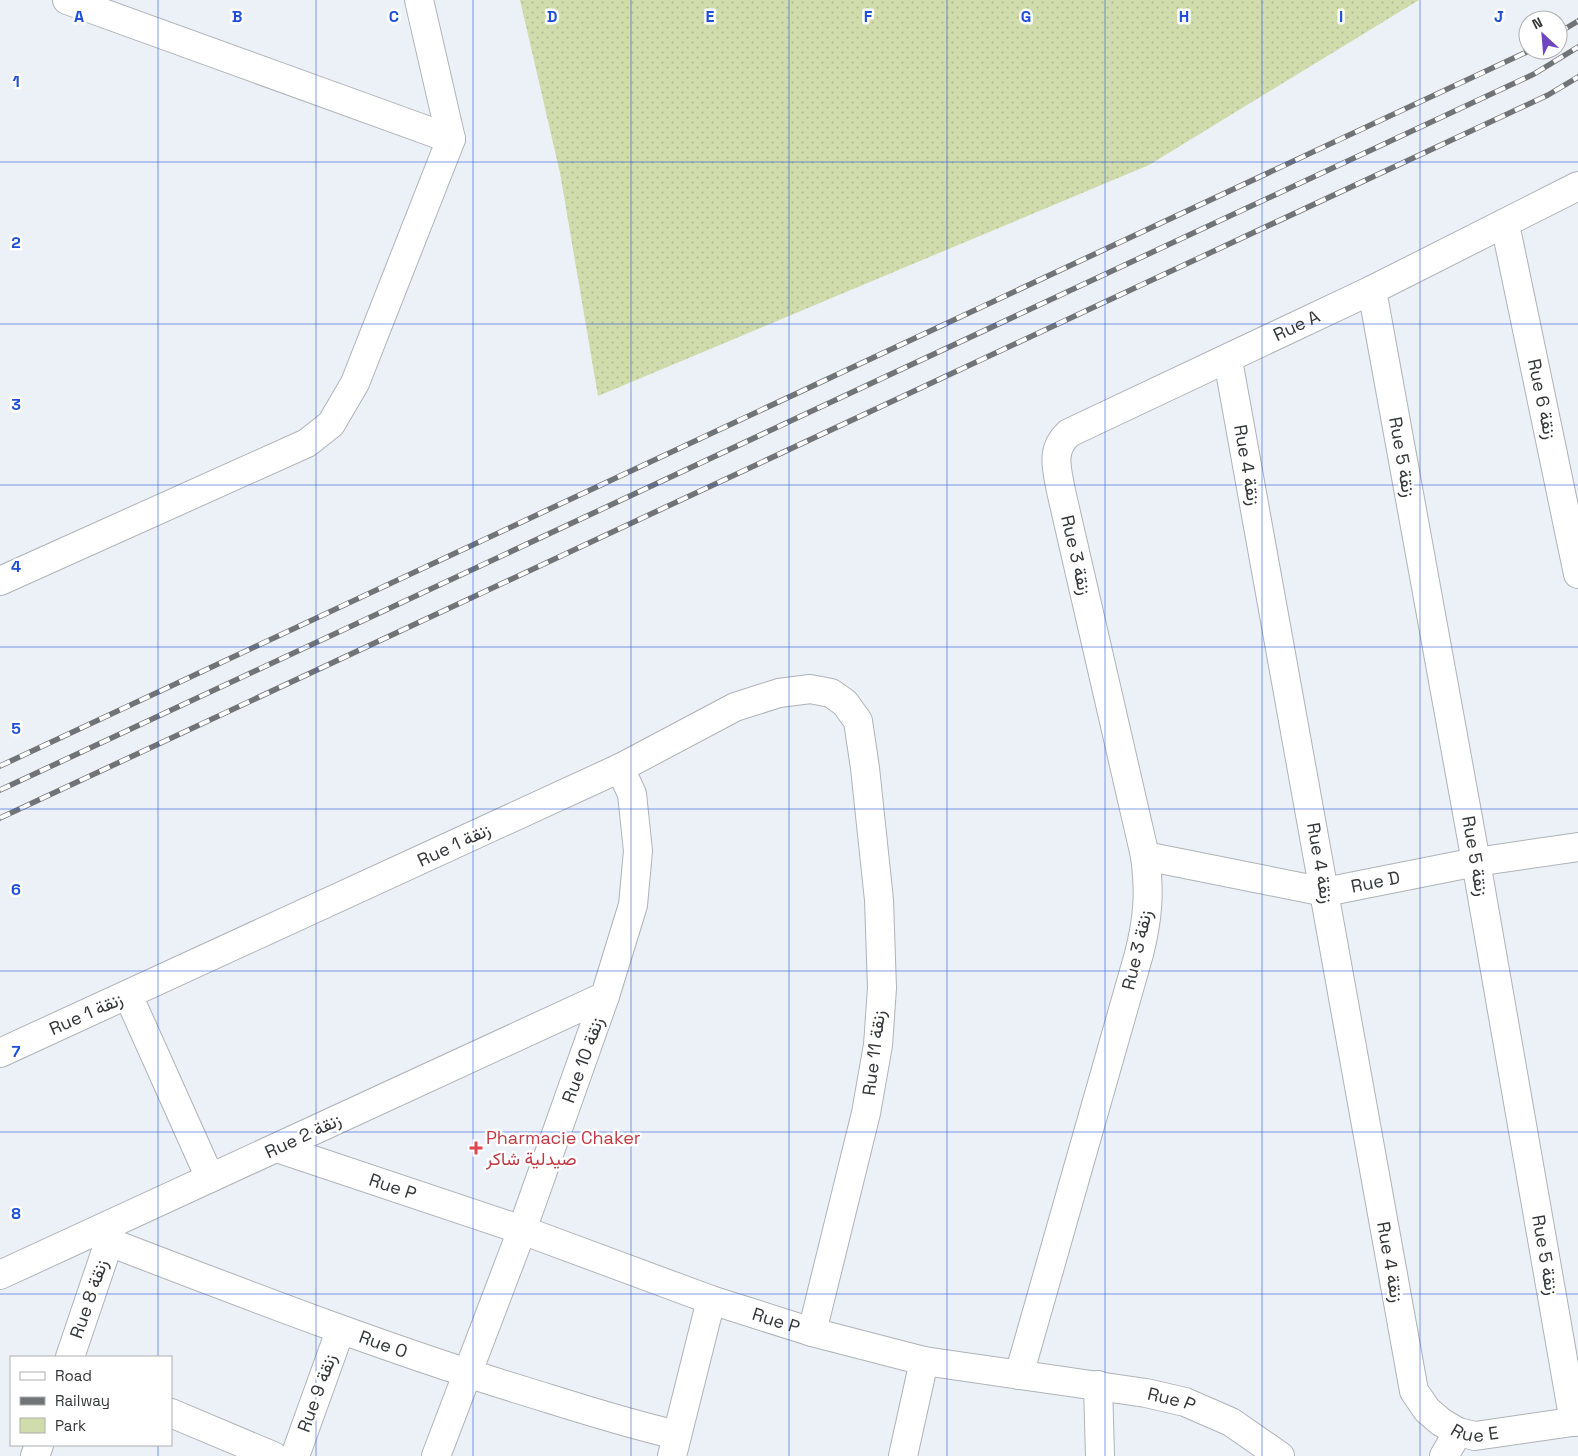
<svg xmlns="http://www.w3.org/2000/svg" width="1578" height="1456" font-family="'Space Grotesk',Vazirmatn,sans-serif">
<defs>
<pattern id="green-dots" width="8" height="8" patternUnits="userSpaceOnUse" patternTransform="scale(1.25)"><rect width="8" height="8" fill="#d0dcac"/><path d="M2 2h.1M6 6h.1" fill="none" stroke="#b3bd95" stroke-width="1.8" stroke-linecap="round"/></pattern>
</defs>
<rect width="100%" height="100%" fill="#ebf1f7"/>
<polygon fill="url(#green-dots)" points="520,0 1419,0 1149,165 598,396 560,173"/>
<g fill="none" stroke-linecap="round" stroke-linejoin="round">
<g stroke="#aeb3b8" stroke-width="30">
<g id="minor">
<polyline points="67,0 451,139"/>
<polyline points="1505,224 1578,574"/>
<polyline points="1372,290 1476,862 1574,1422"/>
<path id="s1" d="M1228,360L1414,1391L1427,1410L1441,1422L1458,1432L1475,1436L1578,1421"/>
<polyline points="0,581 307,443 331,424 355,383 451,139 419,0"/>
<path id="s2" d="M1145,856L1325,892L1476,862L1578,847"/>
<polyline points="128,995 210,1178"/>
<polyline points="0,1053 620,768 735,707 779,693 810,689 831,693 845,703 858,721 865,768 879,900 882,988 878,1045 866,1113 812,1332"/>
<path id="s3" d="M277,1148L522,1230L711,1300L812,1332L924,1361L1146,1393L1185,1402L1231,1422L1280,1456"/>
<path id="s4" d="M103,1228L109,1242C245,1294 381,1347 521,1390C573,1406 624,1423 677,1435"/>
<polyline points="0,1275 605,996"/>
<polyline points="70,1357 109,1242"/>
<path id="s5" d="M1019,1375L1139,954C1148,918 1150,893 1145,856L1061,491C1057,469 1050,450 1069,433L1372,290L1578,186"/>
<polyline points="1098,1385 1100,1456"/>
<polyline points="171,1413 273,1456"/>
<polyline points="35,1456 39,1445"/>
<polyline points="295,1456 340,1331"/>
<polyline points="436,1456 522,1230 605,996 633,905 638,851 632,794 620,768"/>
<polyline points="672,1456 711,1300"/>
<polyline points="903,1456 924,1361"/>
<polyline points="1444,1456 1458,1432"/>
</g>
</g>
<use href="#minor" stroke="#fff" stroke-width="28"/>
<g stroke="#707477" stroke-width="5.5">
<g id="rail">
<polyline points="1558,33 1578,21"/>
<polyline points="0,766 1531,50"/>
<polyline points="0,790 1534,74 1578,47"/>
<polyline points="0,818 1548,95 1578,77"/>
</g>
</g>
<use href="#rail" stroke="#fff" stroke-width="4" stroke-dasharray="11" stroke-linecap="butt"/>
</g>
<path fill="none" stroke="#1d4ed8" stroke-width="1" stroke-opacity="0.55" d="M158,0V1357M316,0V1456M473,0V1456M631,0V1456M789,0V1456M947,0V1456M1105,0V1456M1262,0V1456M1420,0V1456M0,162H1578M0,324H1578M0,485H1578M0,647H1578M0,809H1578M0,971H1578M0,1132H1578M0,1294H1578M158,1445V1456"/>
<path fill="#e0444e" stroke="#fff" stroke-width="2" d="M473.5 1140.5h5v5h5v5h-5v5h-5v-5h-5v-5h5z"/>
<g text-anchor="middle" stroke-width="5" stroke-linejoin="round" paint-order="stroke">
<g font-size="18" fill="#333537" stroke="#fff">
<text dy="6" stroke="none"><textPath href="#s5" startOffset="1225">Rue A</textPath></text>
<text transform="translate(1542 399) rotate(78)" y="6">Rue 6 زنقة</text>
<text transform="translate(1402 457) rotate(80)" y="6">Rue 5 زنقة</text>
<text transform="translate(1247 465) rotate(80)" y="6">Rue 4 زنقة</text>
<text transform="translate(1076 555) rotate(77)" y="6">Rue 3 زنقة</text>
<text transform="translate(454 845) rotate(-25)" y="6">Rue 1 زنقة</text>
<text transform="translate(1475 856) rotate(80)" y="6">Rue 5 زنقة</text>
<text transform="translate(1320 863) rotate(80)" y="6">Rue 4 زنقة</text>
<text dy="6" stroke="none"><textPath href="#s2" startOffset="235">Rue D</textPath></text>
<text transform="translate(1137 950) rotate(-77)" y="6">Rue 3 زنقة</text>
<text transform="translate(86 1014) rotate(-24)" y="6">Rue 1 زنقة</text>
<text transform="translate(874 1053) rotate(-83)" y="6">Rue 11 زنقة</text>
<text transform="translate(583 1060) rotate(-70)" y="6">Rue 10 زنقة</text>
<text transform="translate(303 1136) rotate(-25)" y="6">Rue 2 زنقة</text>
<text dy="6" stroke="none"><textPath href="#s3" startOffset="122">Rue P</textPath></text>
<text transform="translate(1545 1255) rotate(80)" y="6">Rue 5 زنقة</text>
<text transform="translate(1390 1262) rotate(80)" y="6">Rue 4 زنقة</text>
<text transform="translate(89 1299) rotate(-71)" y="6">Rue 8 زنقة</text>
<text dy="6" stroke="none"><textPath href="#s3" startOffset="528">Rue P</textPath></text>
<text dy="6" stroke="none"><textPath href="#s4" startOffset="308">Rue O</textPath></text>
<text transform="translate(317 1393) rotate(-70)" y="6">Rue 9 زنقة</text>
<text dy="6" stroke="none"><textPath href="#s3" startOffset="932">Rue P</textPath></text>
<text dy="6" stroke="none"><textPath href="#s1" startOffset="1126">Rue E</textPath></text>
</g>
<g font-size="18" fill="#be3a42" stroke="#fff" text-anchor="start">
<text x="486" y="1144">Pharmacie Chaker<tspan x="486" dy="21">صيدلية شاكر</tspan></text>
</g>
</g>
<g font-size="16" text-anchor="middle" font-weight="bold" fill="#1d4ed8" stroke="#fff" stroke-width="5" stroke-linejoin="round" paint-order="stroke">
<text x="79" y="22">A</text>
<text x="237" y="22">B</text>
<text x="394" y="22">C</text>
<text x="552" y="22">D</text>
<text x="710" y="22">E</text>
<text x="868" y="22">F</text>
<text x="1026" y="22">G</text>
<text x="1184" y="22">H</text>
<text x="1341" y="22">I</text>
<text x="1499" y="22">J</text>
<text x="16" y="87">1</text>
<text x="16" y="248">2</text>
<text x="16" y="410">3</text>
<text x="16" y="572">4</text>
<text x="16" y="734">5</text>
<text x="16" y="895">6</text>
<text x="16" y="1057">7</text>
<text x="16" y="1219">8</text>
</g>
<rect x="10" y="1356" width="162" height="90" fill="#ffffff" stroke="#adaeaf"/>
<rect x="20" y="1372" width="25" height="8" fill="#ffffff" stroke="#adaeaf"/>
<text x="55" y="1381" font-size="15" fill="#333537">Road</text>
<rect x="20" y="1397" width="25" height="8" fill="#707477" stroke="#adaeaf"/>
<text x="55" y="1406" font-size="15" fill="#333537">Railway</text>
<rect x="20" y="1418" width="25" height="15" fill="#d0dcac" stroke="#adaeaf"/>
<text x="55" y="1431" font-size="15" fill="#333537">Park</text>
<g transform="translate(1543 35) rotate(334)"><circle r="24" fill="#ffffff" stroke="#adaeaf"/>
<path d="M0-4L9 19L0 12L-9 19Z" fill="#6f46bf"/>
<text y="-8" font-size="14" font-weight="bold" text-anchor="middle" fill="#333537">N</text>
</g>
</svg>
